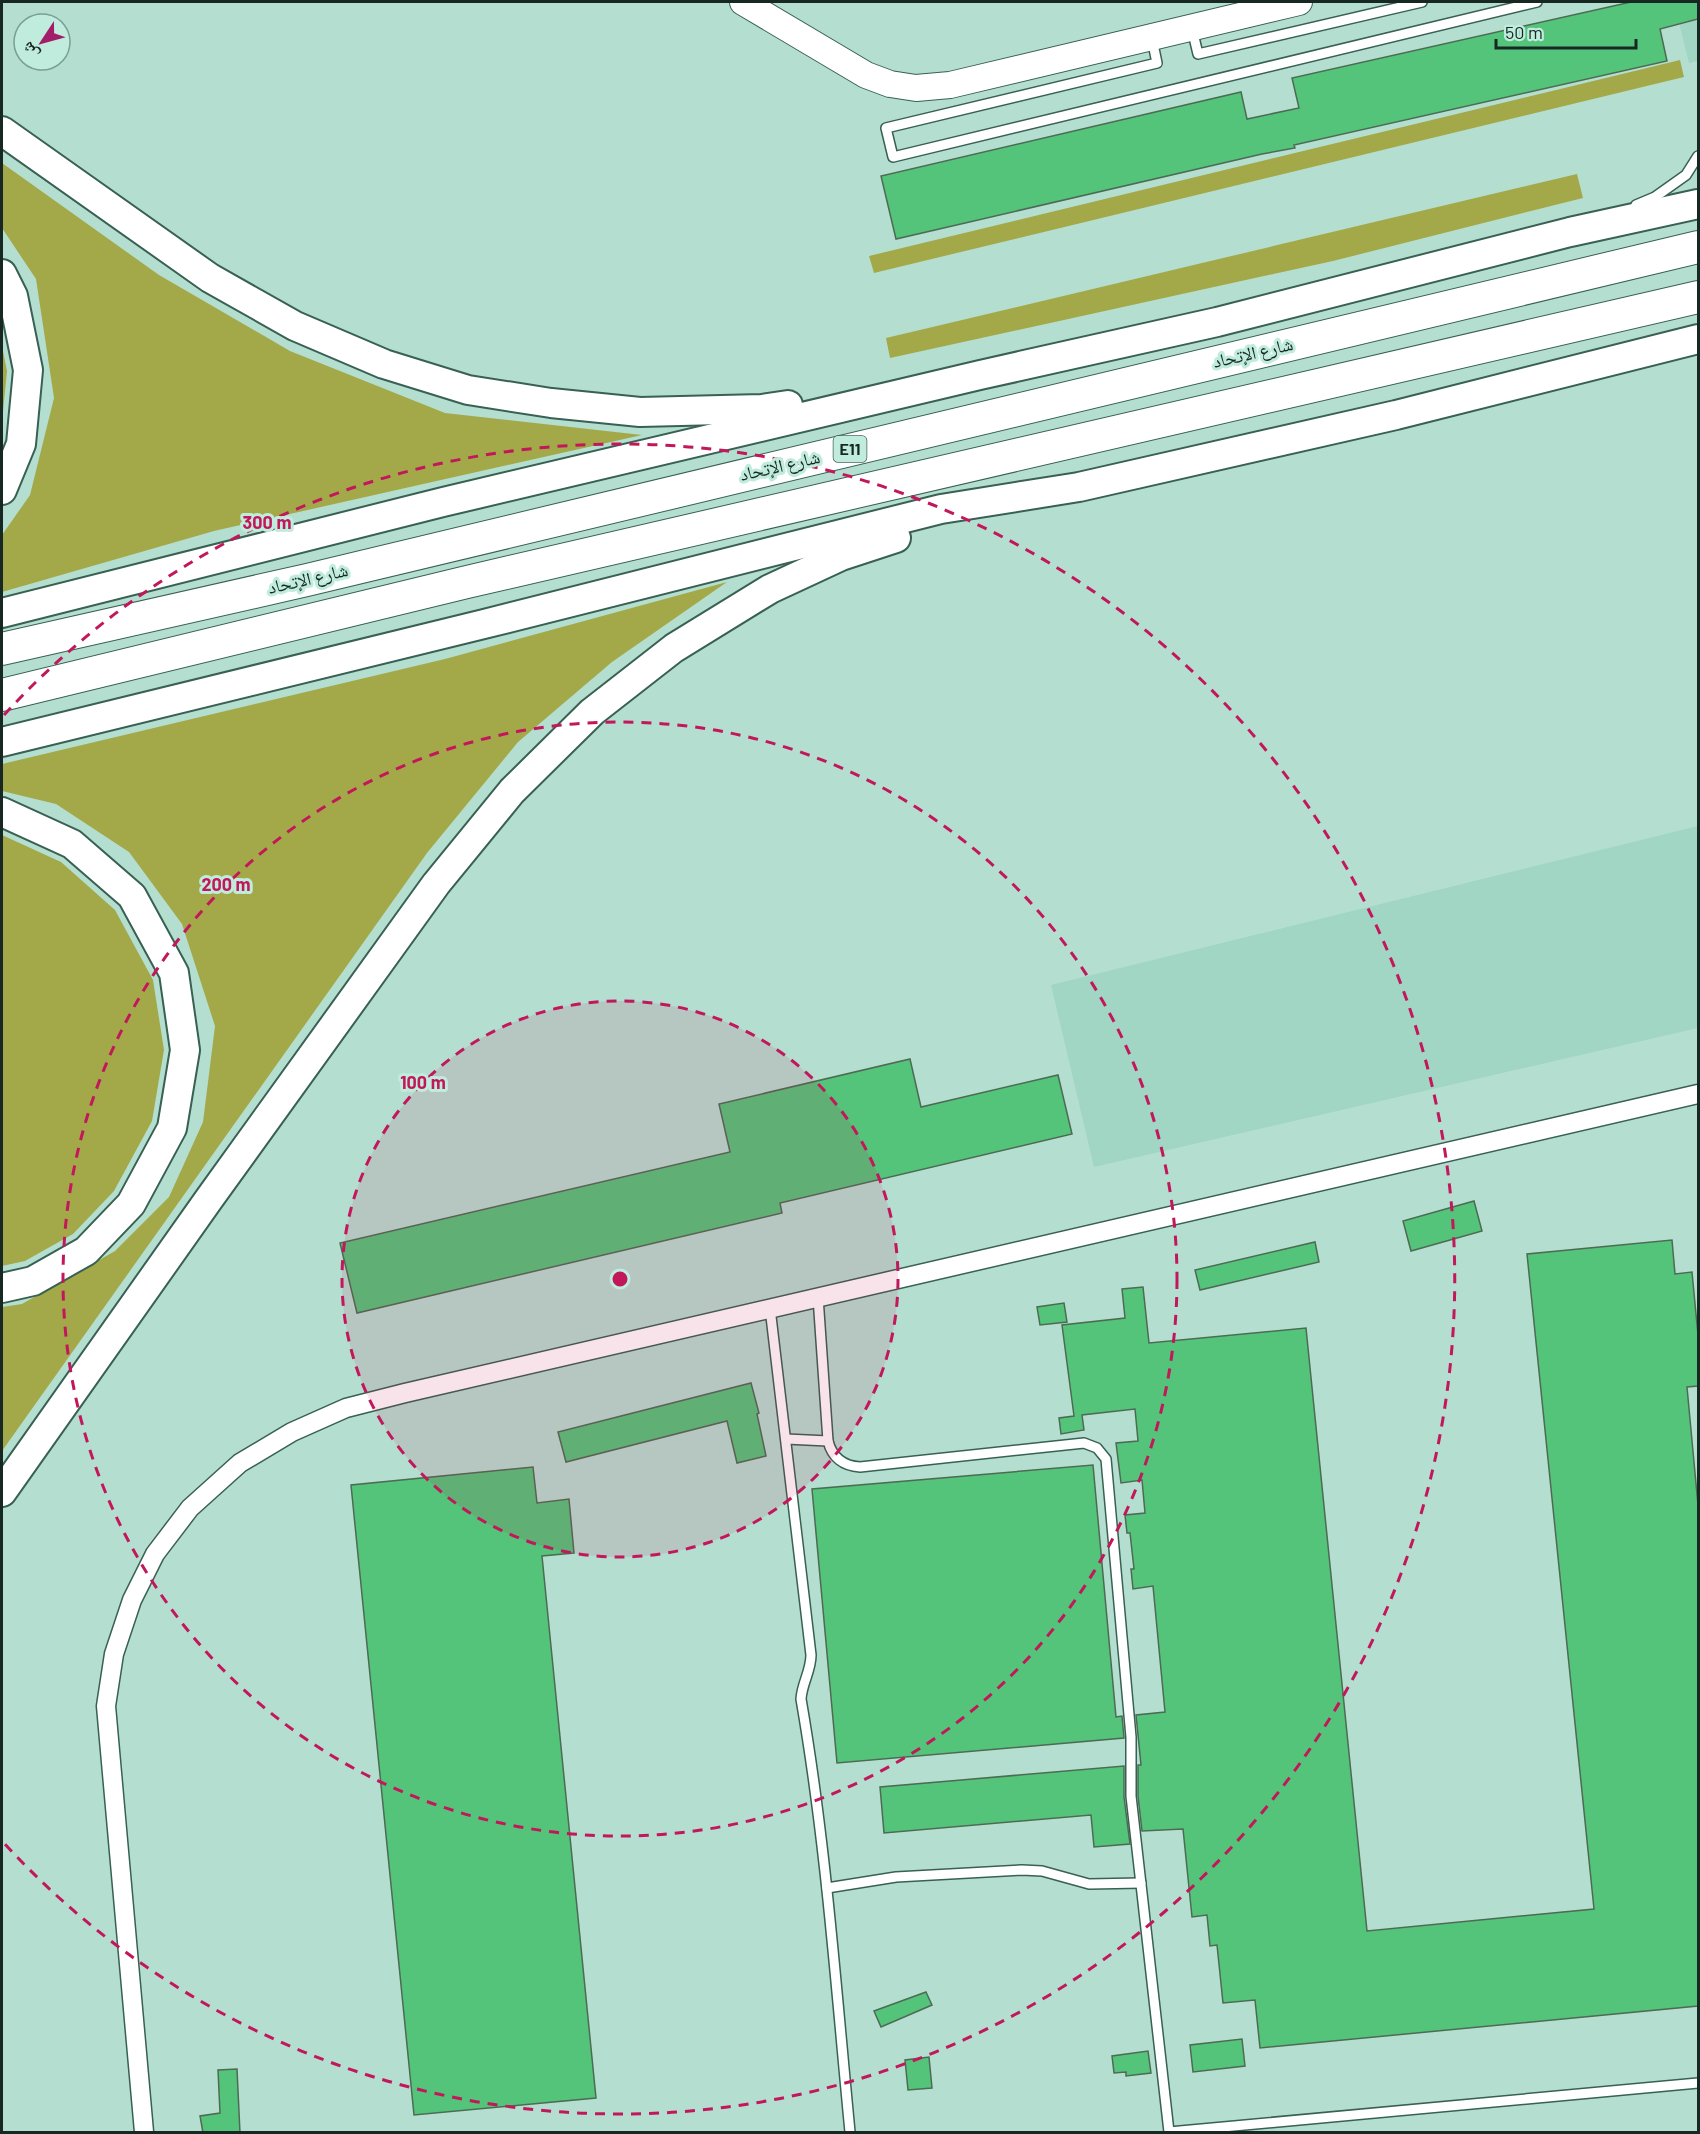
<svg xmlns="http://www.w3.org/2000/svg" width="1700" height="2134" font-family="Barlow,'Noto Naskh Arabic',sans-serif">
<rect width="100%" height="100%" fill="#b4dfd0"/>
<g fill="#a1d5c4">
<polygon points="1674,2 1698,2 1698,61 1689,63"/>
<polygon points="1698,826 1698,1028 1094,1167 1051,985"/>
</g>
<g fill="#a3a949">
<polygon points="1680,60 1684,77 874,273 869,256"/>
<polygon points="2,163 159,275 290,351 445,413 642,435 214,531 2,592 2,535 30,495 54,398 36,279 2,228"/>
<polygon points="1577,174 1583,198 1333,261 890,358 886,338"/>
<polygon points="2,346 7,371 2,422"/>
<polygon points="727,582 612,662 518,742 427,853 2,1451 2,1307 22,1304 115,1251 169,1197 203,1122 215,1026 182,924 129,852 56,804 2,791 2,764 445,659"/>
<polygon points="2,835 61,862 115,910 153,980 164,1050 152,1121 114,1191 73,1234 25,1261 2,1266"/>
</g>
<g fill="#53c479" stroke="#4d6b54" stroke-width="1.5">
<polygon points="1631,2 1698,2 1698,19 1660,29 1667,61 1294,145 1295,148 1262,154 896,239 881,176 1241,92 1247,119 1299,108 1292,78"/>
<polygon points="910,1059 921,1107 1058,1075 1072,1134 780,1203 782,1213 357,1313 340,1243 730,1152 719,1104"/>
<polygon points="1474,1201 1482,1231 1411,1251 1403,1221"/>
<polygon points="1672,1240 1675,1274 1692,1272 1698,1335 1698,1386 1687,1387 1698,1505 1698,2006 1260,2048 1255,2000 1223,2003 1217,1945 1210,1946 1207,1915 1192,1917 1183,1829 1142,1831 1138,1796 1138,1765 1141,1765 1136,1715 1165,1712 1153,1586 1133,1589 1131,1569 1134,1569 1130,1533 1127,1533 1125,1515 1145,1513 1142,1480 1121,1483 1116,1443 1138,1441 1135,1409 1082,1415 1084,1430 1061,1434 1059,1418 1074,1416 1062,1325 1125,1318 1122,1289 1143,1287 1149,1343 1306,1328 1367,1931 1594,1909 1527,1254"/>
<polygon points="1315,1242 1319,1262 1200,1290 1195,1270"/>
<polygon points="1064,1303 1067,1322 1040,1325 1037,1307"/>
<polygon points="751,1383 759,1413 757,1414 766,1456 737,1463 727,1421 566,1462 558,1432"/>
<polygon points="1093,1465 1116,1717 1122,1716 1124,1738 837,1763 812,1489"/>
<polygon points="533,1467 537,1503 569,1499 574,1553 542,1556 596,2098 414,2115 351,1485"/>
<polygon points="1124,1766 1124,1797 1130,1844 1094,1847 1091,1815 884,1833 880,1787"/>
<polygon points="926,1992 932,2005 881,2027 874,2011"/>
<polygon points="1242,2039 1245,2066 1193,2072 1190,2045"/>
<polygon points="1148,2051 1151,2073 1126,2076 1126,2072 1114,2073 1112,2056"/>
<polygon points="929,2057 932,2088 908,2090 905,2060"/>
<polygon points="237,2069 240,2133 203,2133 200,2116 220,2113 218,2070"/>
</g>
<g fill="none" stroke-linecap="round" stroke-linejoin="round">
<g stroke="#386053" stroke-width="12">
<g id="lane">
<polyline points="1192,29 1198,54 1422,2"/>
<polyline points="1152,39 1157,63 886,128 893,157 1537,2"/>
<polyline points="1636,205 1655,197 1686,175 1698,156"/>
<path d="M818,1297L828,1441C832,1457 843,1466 860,1467L1084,1443L1097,1448L1106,1459L1131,1737V1796L1169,2132"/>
<path d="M770,1308L811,1655C811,1671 802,1683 801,1699C826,1843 836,1988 850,2132"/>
<polyline points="786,1439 828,1441"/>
<polyline points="827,1888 896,1877 1022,1870 1042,1871 1089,1884 1141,1883"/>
<polyline points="1169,2132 1698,2083"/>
</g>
</g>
<g stroke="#386053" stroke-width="21">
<polyline id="street" points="144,2132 106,1706 114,1654 132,1600 155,1554 190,1508 240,1463 292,1432 346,1408 405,1393 1698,1094"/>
</g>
<g stroke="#386053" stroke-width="28">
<polyline id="secondary" points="743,2 866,75 890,84 916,88 950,85 1299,2"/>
</g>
<g stroke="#386053" stroke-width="32">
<g id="primary">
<polyline points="2,131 210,278 295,326 384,364 468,390 551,403 640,412 762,409 788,405"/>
<polyline points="2,274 13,296 28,370 21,444 2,490"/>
<polyline points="2,613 443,502 980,375 1217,322 1570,232 1698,204"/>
<polyline points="2,742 484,624 941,509 1079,487 1396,415 1698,339"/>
<polyline points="2,812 72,844 132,896 174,973 185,1050 172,1128 131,1204 86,1251 33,1281 2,1288"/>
<polyline points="2,1492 209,1199 436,884 512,791 592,712 674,648 770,589 841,556 896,538"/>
</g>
</g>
<g stroke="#386053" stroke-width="34">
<g id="highway">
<polyline points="2,649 307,580 1698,247"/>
<polyline points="2,695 467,582 1698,297"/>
</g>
</g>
<use href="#lane" stroke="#fff" stroke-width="9"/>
<use href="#street" stroke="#fff" stroke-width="18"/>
<use href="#secondary" stroke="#fff" stroke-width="26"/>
<use href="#primary" stroke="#fff" stroke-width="28"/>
<use href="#highway" stroke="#fff" stroke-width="32"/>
</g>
<circle cx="620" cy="1279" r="278" fill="#c2185b" fill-opacity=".12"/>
<g fill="none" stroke="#c2185b" stroke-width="3" stroke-dasharray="10 8">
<circle cx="620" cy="1279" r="278"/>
<circle cx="620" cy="1279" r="557"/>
<path d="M4 715A835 835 0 1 1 4 1843"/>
</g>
<g text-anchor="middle" stroke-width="6" stroke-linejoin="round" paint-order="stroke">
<rect fill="#c0ecdd" stroke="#4a635b" stroke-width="1.5" x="833.5" y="436" width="33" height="26" rx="4.5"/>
<g font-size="16" font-weight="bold" fill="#172823">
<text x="850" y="455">E11</text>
</g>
<g font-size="18" fill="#172823" stroke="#c0ecdd">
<text transform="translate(1253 353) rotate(-13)" y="6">شارع الإتحاد</text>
<text transform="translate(780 466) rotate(-13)" y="6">شارع الإتحاد</text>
<text transform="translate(308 579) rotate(-13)" y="6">شارع الإتحاد</text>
</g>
</g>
<circle cx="620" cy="1279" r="9" fill="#c2185b" stroke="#c0ecdd" stroke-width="3"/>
<g font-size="18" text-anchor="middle" font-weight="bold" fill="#c2185b" stroke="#c0ecdd" stroke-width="6" stroke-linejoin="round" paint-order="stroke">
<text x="267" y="529">300 m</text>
<text x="226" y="891">200 m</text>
<text x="423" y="1089">100 m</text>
</g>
<rect width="1700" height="2134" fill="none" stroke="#172823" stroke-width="6"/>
<g transform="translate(42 42) rotate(234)"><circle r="28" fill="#c0ecdd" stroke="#7c9e93" stroke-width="1.5"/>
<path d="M0-4.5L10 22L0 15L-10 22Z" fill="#a31d69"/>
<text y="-9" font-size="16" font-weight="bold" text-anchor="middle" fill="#172823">ش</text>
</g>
<path d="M1496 39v9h140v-9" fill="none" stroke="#172823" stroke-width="3"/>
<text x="1505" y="39" font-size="18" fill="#172823" stroke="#c0ecdd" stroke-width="4.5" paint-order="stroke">50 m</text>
</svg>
